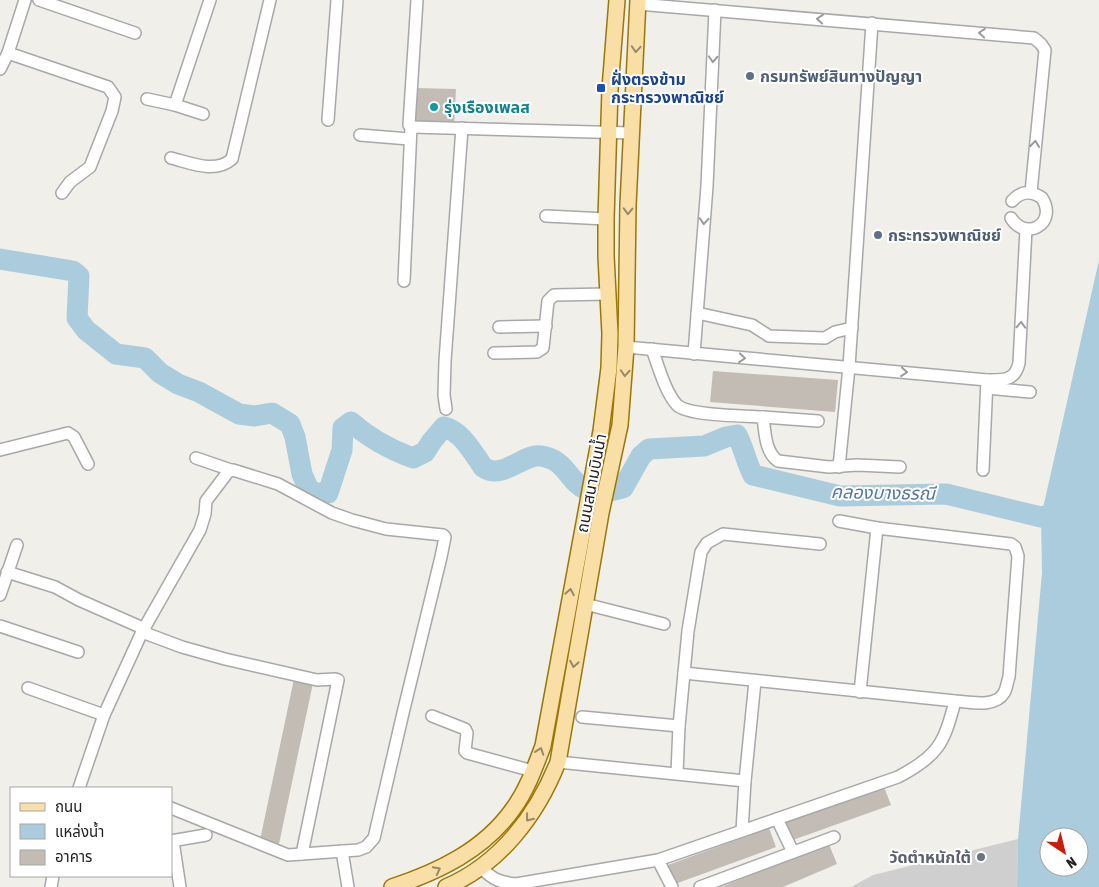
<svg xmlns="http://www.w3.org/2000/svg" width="1099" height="887" font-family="'Asap Condensed','Noto Sans Thai',sans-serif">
<rect width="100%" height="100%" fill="#f1efe9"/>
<polygon fill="#cfcfcf" points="1018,839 1017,887 851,887 873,875"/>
<path fill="#abccdd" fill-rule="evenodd" d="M1099,260V887H1017L1018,839L1042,573L1041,517ZM1049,837H1079V867H1049Z"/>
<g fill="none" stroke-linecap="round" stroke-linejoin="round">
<path stroke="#abccdd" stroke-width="21" d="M0,259L73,271L79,276L77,318L86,330L116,354L145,358L160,373L178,384L199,392L239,414L255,416L272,413L290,424L295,437L302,474L309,490L317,493H328L342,450L343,428L351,422C369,438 391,450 413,458L425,452L432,441L444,427C459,431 468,445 477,458C479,460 481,465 483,467C502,481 524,453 541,456C578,461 564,505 623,488L641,456L649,449L704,446L726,437L737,435C744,448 746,462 753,475L840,496L946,494L1041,517L1099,503"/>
</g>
<g fill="#c2bcb5">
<polygon points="415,88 456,89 454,127 412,126"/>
<polygon points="713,371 838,380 835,412 710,402"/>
<polygon points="294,679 313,683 279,844 260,840"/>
<polygon points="884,787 891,805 790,841 783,823"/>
<polygon points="769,828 776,847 675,884 668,865"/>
<polygon points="828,842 837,864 783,887 722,887"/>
</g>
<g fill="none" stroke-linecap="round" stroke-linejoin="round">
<g stroke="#a8a8a8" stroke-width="14">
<g id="minor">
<polyline points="39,0 135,33"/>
<polyline points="638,4 1034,38 1041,44 1045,50 1031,192"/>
<polyline points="8,53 108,87 115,97 112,111 90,167 70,182 62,193"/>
<polyline points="0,69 8,53 25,0"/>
<polyline points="147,99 175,105"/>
<polyline points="203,114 175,105 210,0"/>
<polyline points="328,120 337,0"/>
<polyline points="411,127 631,133"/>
<polyline points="360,135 409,139"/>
<path d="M171,158C191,163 215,174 232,159L270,0"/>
<polyline points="546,216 606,219"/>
<path d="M1011,218C1026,242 1058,223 1042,198C1031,190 1021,191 1012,201"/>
<polyline points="404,281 411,127 409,125 417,0"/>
<polyline points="697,313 752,325 769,336 825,338 835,332 852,328"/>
<polyline points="499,327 546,326"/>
<path d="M626,347L987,380C1004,380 1015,381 1019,363L1026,229"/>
<path d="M652,349C658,365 665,392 677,405C688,416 746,416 763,417C765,432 765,452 778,461L829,467L857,465L900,467"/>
<polyline points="494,353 537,352 543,348 548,301 554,295 608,294"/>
<polyline points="694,354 707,186 715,10"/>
<polyline points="987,388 1030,392"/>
<polyline points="446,409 444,395 445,361 462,128"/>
<polyline points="763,417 818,421"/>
<polyline points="0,450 68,433 74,437 88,464"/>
<polyline points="196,458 231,470"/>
<polyline points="839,467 849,367 872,23"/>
<polyline points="983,470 987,380"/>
<polyline points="7,572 55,587 79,600 145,629"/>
<polyline points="0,595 17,545"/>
<polyline points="585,604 664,624"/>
<polyline points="0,626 78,652"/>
<polyline points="142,632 182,647 225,659 317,680 335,679 338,680 302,854"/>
<path d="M684,673L955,701C970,702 995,708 1004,693C1007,688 1007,682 1009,677L1018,556L1015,547L1011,544L877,528L839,521"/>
<polyline points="28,688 104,715"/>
<polyline points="860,692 877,528"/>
<polyline points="432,716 465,729 467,733 465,751 467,753 533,771"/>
<polyline points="582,717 679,726"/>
<polyline points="558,762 745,781"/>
<polyline points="677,773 679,726 688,631 701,552 707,543 723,534 820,544"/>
<polyline points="79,788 104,715 142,632 200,530 205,514 206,501 228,472 233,470 278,484 332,513 352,520 386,529 443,535 445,537 441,557 403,713 374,838 366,847 358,850 288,855 171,808"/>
<polyline points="777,819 793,852"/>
<polyline points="742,831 745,781 755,681"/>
<polyline points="171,841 206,835"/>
<polyline points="173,841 180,887"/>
<polyline points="342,851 348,887"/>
<polyline points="658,860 672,887"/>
<path d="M481,868C494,880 499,882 516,884L658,860L898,777C938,756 944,744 955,701"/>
<polyline points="51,887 53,876"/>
<polyline points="700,887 834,837"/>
</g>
</g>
<g stroke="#997805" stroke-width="18">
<g id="major">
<path d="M392,887C438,872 484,850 513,809C527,790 535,767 543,746L601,431L609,368L610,334L606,256V219L610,89L617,0"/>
<path d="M446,887C500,864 537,815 558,762L601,513L620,425L626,347L628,205L638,0"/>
</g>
</g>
<use href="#minor" stroke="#fff" stroke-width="11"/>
<use href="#major" stroke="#f9dea6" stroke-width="15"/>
</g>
<defs><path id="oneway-chevron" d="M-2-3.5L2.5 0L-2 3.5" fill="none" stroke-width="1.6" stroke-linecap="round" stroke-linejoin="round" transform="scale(1.25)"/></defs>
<g stroke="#9b9b9b">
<use href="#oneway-chevron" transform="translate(820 19) rotate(-175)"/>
<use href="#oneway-chevron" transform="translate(982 33) rotate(-175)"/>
<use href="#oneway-chevron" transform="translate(713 59) rotate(93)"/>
<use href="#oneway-chevron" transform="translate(1035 144) rotate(-84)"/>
<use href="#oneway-chevron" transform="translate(704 221) rotate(94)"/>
<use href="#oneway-chevron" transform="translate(1021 325) rotate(-87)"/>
<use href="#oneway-chevron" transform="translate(742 358) rotate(5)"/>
<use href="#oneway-chevron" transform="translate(904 372) rotate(5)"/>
</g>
<g stroke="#98896a">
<use href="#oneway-chevron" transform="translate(636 49) rotate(94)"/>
<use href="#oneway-chevron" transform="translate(628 211) rotate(92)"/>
<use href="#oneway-chevron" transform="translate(625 373) rotate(93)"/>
<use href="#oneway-chevron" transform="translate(570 592) rotate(-80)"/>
<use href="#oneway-chevron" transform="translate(574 664) rotate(100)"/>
<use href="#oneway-chevron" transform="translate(540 751) rotate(-71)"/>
<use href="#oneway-chevron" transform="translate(529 818) rotate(128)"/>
<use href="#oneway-chevron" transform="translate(437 870) rotate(-27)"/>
</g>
<g fill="#5c6f8a" stroke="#fff" stroke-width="2">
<circle cx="750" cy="76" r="5"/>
<circle cx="878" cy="235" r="5"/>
</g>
<rect fill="#1a4fb4" stroke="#fff" stroke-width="2" x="596" y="83" width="10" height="10" rx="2.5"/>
<circle fill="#0f9aa8" stroke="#fff" stroke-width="2" cx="434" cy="107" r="5"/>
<circle fill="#6b7280" stroke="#fff" stroke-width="2" cx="981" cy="857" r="5"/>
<g text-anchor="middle" stroke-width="4" stroke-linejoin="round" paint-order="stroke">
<g font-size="16" font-weight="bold" fill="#4e5e75" stroke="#fff" text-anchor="start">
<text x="760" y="82">กรมทรัพย์สินทางปัญญา</text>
<text x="888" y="241">กระทรวงพาณิชย์</text>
</g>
<g font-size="16" font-weight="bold" fill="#164399" stroke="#fff" text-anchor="start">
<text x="611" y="85">ฝั่งตรงข้าม<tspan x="611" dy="18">กระทรวงพาณิชย์</tspan></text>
</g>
<g font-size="16" font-weight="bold" fill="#0d838f" stroke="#fff" text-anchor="start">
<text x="444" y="113">รุ่งเรืองเพลส</text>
</g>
<g font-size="16" fill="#212121" stroke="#fff">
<text transform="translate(591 483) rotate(-79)" y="6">ถนนสนามบินน้ำ</text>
</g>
<g font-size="16" font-weight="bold" fill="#5b616d" stroke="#fff" text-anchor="end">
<text x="971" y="863">วัดตำหนักใต้</text>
</g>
<g font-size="18" font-style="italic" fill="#5076af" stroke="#fff">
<text transform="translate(883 493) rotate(1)" y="6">คลองบางธรณี</text>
</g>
</g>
<rect x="10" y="787" width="162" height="90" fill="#ffffff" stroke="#a6a6a6"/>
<rect x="20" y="803" width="25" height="8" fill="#f9dea6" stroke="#a6a6a6"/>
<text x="55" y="812" font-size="15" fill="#212121">ถนน</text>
<rect x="20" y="824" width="25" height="15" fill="#abccdd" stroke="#a6a6a6"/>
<text x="55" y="837" font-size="15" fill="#212121">แหล่งน้ำ</text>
<rect x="20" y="850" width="25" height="15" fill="#c2bcb5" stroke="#a6a6a6"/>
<text x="55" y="862" font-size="15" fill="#212121">อาคาร</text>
<g transform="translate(1064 852) rotate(145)"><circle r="24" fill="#ffffff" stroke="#a6a6a6"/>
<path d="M0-4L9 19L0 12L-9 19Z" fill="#cc1b07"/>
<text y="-8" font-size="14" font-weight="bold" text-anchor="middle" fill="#212121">N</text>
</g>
</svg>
